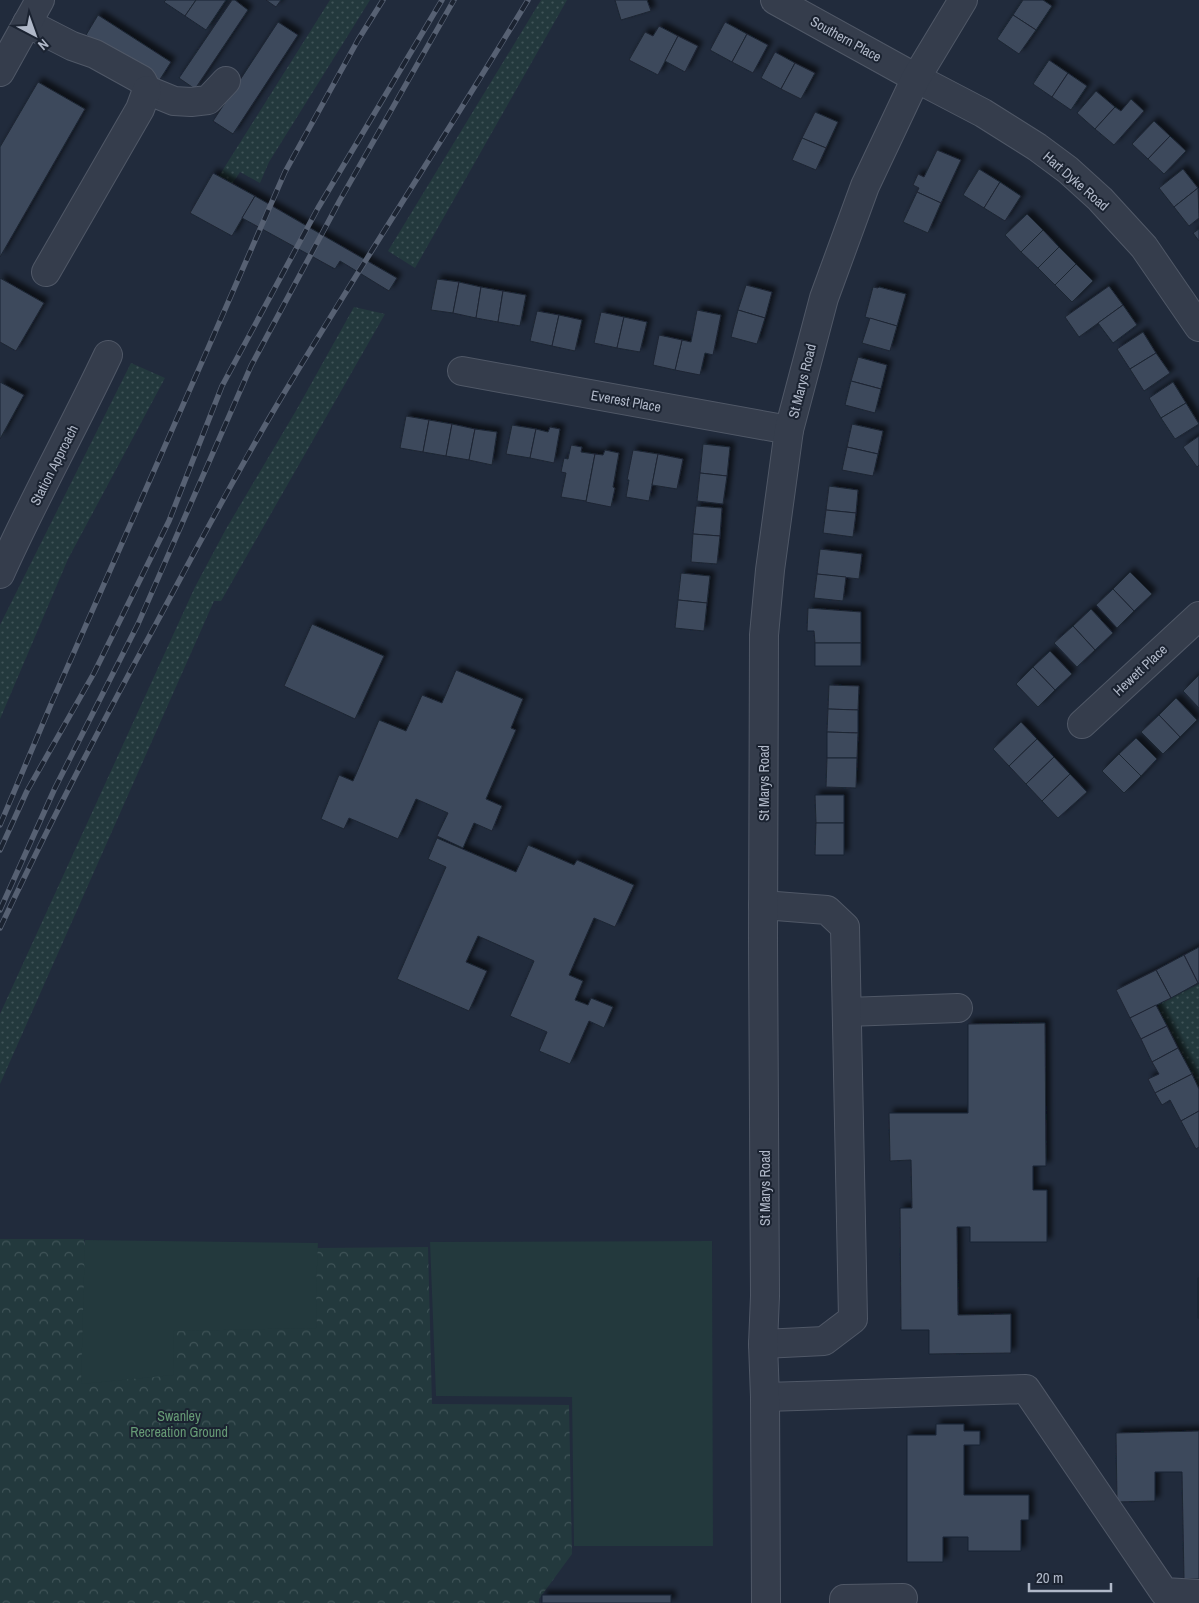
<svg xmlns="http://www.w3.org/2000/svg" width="1199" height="1603" font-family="'Archivo Narrow',sans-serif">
<defs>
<pattern id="grass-dots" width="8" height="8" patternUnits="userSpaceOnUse" patternTransform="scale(1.25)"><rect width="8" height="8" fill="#23393d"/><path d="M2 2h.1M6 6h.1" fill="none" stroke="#405458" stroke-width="1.8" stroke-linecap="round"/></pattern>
<pattern id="park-crowns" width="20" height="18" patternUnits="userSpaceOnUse" patternTransform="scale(1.25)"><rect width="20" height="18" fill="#23393d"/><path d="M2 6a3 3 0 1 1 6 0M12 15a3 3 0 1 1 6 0" fill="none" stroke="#405458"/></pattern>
<filter id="shadow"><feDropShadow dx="4.5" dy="-4.5" stdDeviation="2.5" flood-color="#0009"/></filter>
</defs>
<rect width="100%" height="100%" fill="#212b3c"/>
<g fill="url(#grass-dots)">
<polygon points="330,0 370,0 269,162 260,183 240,172 232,184 219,176"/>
<polygon points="541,0 567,0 415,268 388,251"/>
<polygon points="354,307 385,314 221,601 214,601 0,1084 0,1014 195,587 226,529 297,409"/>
<polygon points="131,363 165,378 68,559 0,719 0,625"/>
<polygon points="1199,984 1199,1086 1157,1005"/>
</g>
<polygon fill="url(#park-crowns)" points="0,1239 84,1239 85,1245 318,1248 428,1247 432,1404 569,1405 572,1554 539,1599 539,1603 0,1603"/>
<g fill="#23393d">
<polygon points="85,1240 318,1243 316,1289 317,1328 174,1331 173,1375 81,1384"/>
<polygon points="712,1241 713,1546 574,1546 572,1397 436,1396 430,1242"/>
</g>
<g fill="#3d495b" stroke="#1d2533" filter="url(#shadow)">
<polygon points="166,0 196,0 185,16 164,2"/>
<polygon points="196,0 226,0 206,30 185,16"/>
<polygon points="232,0 235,0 248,10 195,89 179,78"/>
<polygon points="266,0 281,0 276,7"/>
<polygon points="615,0 647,0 651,11 621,20"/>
<polygon points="1023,0 1043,0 1052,6 1036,30 1013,15"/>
<polygon points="98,15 171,62 159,81 86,35"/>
<polygon points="1013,15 1036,30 1019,54 997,39"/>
<polygon points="278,22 298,35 233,134 213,121"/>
<polygon points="725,22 747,34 732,62 710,50"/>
<polygon points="659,26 678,36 658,75 629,60 645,32 653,36"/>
<polygon points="747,34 768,45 753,73 732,62"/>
<polygon points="678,36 698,46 685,72 665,61"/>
<polygon points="775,52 795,63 781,89 761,78"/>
<polygon points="1049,60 1068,73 1052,97 1033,84"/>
<polygon points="795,63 815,73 801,99 781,89"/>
<polygon points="1068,73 1087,86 1071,110 1052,97"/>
<polygon points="38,82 85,109 0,257 0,147"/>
<polygon points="1096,91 1115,107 1095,129 1077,113"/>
<polygon points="1131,99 1144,111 1114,145 1095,129 1115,107 1121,111"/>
<polygon points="815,112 838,122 826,148 802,138"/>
<polygon points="1154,121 1170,136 1148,159 1132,144"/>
<polygon points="1170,136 1186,151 1164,174 1148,159"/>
<polygon points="802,138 826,148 816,170 792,160"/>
<polygon points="937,150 961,160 941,203 917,192 919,188 913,185 918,174 924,177"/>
<polygon points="979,169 1000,182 984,208 963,195"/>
<polygon points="1183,169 1198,188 1174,207 1159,188"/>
<polygon points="213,173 255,196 232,236 190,213"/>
<polygon points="1000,182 1021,196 1005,221 984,208"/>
<polygon points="1198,188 1199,218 1189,226 1174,207"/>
<polygon points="917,192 941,203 928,233 903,222"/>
<polygon points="255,196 397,278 389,291 340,261 335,269 242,218"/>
<polygon points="1027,214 1043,230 1021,252 1005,235"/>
<polygon points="1199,229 1199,241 1193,233"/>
<polygon points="1043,230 1059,247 1038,268 1021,252"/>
<polygon points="1059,247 1076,264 1055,285 1038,268"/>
<polygon points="1076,264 1093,281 1072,302 1055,285"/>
<polygon points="0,278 44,303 16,351 0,342"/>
<polygon points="437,279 459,282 453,313 431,310"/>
<polygon points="459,282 481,287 476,318 453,313"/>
<polygon points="746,285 772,292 765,318 738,310"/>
<polygon points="1109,286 1123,305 1079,337 1065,317"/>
<polygon points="481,287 503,291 498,322 476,318"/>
<polygon points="873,287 878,288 879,287 906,294 897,326 865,317"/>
<polygon points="503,291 526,295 520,326 498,322"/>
<polygon points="1123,305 1137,325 1113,343 1098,323"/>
<polygon points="697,310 721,315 713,355 705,353 700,375 675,370 682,340 691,342"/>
<polygon points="738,310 765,318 757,344 731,337"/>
<polygon points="537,311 559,315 552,346 530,341"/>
<polygon points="601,312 624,317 617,348 594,343"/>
<polygon points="559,315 582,320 575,351 552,346"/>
<polygon points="624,317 647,322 640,352 617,348"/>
<polygon points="870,318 897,326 890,351 862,343"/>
<polygon points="1143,332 1156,353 1130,369 1117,349"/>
<polygon points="659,335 682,340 675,370 653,365"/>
<polygon points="1156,353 1170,373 1144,391 1130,369"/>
<polygon points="858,357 887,365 881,389 851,381"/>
<polygon points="851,381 881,389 875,413 845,405"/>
<polygon points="0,382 24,395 0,439"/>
<polygon points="1173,382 1186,403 1161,418 1149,398"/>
<polygon points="1186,403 1199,424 1175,439 1161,418"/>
<polygon points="406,416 429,420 423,452 400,448"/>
<polygon points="429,420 452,424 446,456 423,452"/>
<polygon points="452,424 475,429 469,460 446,456"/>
<polygon points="852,424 883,431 878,454 847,447"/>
<polygon points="512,425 536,429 530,458 506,454"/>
<polygon points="550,427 560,429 554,463 530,458 536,429 548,432"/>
<polygon points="475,429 497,432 492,465 469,460"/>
<polygon points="1199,436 1199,465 1197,467 1183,447"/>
<polygon points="703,444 730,447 727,476 700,473"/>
<polygon points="571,445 582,447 581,452 595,454 586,501 561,497 566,473 561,472 564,458 568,459"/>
<polygon points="847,447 878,454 873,476 842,470"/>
<polygon points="605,450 619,453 613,487 615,488 611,507 586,502 595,454 603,455"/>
<polygon points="633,450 658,454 649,501 626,497 629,480 627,480"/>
<polygon points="658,454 683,459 677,489 652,485"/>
<polygon points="700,473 727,476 723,504 697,501"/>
<polygon points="829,486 858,490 856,513 826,510"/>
<polygon points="696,506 722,508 720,536 693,534"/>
<polygon points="826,510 856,513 853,537 823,533"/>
<polygon points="693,534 720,536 717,564 691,562"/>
<polygon points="820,549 862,554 859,579 817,574"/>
<polygon points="1130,572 1152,594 1134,611 1113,589"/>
<polygon points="681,573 710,576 707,603 678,600"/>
<polygon points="817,574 846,577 843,601 814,598"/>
<polygon points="1113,589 1134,611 1117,628 1096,605"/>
<polygon points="678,600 707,603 704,631 675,628"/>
<polygon points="808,608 861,612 861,643 815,643 814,631 807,631"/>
<polygon points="1091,609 1113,633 1095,650 1073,626"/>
<polygon points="312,624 384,656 355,719 284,686"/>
<polygon points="1073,626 1095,650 1077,667 1054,643"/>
<rect x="815" y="643" width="46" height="23"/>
<polygon points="1050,651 1072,674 1055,690 1033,667"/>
<polygon points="1033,667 1055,690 1038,707 1016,684"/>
<polygon points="456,670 523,699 511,728 516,730 486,799 502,806 492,831 474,823 463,848 437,836 448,813 416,799 398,839 349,818 344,829 321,819 339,775 353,781 379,720 406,731 422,695 442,703"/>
<polygon points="1199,675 1199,708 1183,691"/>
<polygon points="829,685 859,686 858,710 828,709"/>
<polygon points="1176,698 1197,720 1180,737 1159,715"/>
<polygon points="828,709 858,710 858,733 827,732"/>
<polygon points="1159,715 1180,737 1163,754 1141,732"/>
<polygon points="1021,722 1037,739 1009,766 993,749"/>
<polygon points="827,732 858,733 857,758 827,758"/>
<polygon points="1136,738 1157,759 1141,776 1119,754"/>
<polygon points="1037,739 1054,757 1026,784 1009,766"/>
<polygon points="1119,754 1141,776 1124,793 1102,771"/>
<polygon points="1054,757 1070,774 1042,801 1026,784"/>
<polygon points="827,758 857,758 856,788 826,787"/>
<polygon points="1070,774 1087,792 1058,818 1042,801"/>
<polygon points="815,795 844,795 844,823 816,823"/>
<polygon points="816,823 844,823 844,855 815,855"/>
<polygon points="437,838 516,872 528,845 574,865 577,860 634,885 615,927 594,918 569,975 583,981 575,1000 588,1005 591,998 613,1007 604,1028 589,1021 570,1064 539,1051 547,1032 510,1016 534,961 478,936 466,962 487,971 469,1011 397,979 446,867 428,859"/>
<polygon points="1199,947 1199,983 1198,983 1184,955"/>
<polygon points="1184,955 1198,983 1171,998 1156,970"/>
<polygon points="1156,970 1171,998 1130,1018 1116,990"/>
<polygon points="1156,1005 1167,1026 1141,1039 1130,1018"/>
<polygon points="1045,1023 1046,1166 1033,1166 1033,1190 1047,1190 1047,1242 970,1242 970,1227 957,1227 958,1315 1011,1314 1011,1353 929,1354 929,1330 901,1330 900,1208 912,1208 911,1160 890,1161 889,1113 968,1113 968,1024"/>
<polygon points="1167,1026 1178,1048 1152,1062 1141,1039"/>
<polygon points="1178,1048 1192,1074 1155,1093 1148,1079 1159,1074 1152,1062"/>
<polygon points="1192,1074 1199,1089 1199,1111 1181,1121 1170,1100 1162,1105 1155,1093"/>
<polygon points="1199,1111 1199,1147 1196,1149 1181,1121"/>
<rect x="1198" y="1278" width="1" height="40"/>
<polygon points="936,1424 964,1424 964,1431 980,1431 980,1445 964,1445 964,1495 1029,1495 1029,1520 1021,1520 1021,1551 968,1551 968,1537 943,1537 943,1562 907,1562 907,1435 936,1435"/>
<polygon points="1199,1431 1199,1579 1184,1579 1182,1472 1155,1472 1155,1501 1117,1502 1116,1433"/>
<rect x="542" y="1595" width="129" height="8"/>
</g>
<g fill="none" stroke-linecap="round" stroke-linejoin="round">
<g stroke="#505867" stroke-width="30">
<g id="minor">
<polyline points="775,0 916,78 983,113 1037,147 1068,170 1100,199 1144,247 1199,327"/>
<polyline points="27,23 72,46 95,54 142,80 147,90 174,101 191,102 208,100 226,81"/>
<polyline points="0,72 40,0"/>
<polyline points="46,272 140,109 147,90"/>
<polyline points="462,371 789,430"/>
<path d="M0,574C33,500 73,429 108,355"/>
<polyline points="1082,724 1199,616"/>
<polyline points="847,1012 958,1008"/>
<polyline points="763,1344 824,1341 853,1319 845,927 827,910 763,905"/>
<polyline points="765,1397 1026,1389 1164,1592 1199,1594"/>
<polyline points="766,1603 765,1397 763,1344 765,1296 763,941 764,635 770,570 789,430 824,298 865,186 916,78 963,0"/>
<polyline points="844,1603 844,1599 903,1598"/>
</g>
</g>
<use href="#minor" stroke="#353d4c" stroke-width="28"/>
<g stroke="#576173" stroke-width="5.5">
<g id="rail">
<polyline points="0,825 52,702 209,346 285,172 358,40 383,0"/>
<polyline points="0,850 27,791 94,673 169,521 222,386 318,208 442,0"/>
<polyline points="0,910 55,788 138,624 251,366 340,200 454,0"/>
<path d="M0,928C49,824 102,723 157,622C194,553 231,483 271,415C354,275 444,139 528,0"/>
</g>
</g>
<use href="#rail" stroke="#1b2331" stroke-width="4" stroke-dasharray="11" stroke-linecap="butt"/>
</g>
<g text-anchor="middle" stroke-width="4" stroke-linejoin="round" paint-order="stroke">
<g font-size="14" fill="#b0b8c8" stroke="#1b2331">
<text transform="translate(846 39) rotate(29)" y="5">Southern Place</text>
<text transform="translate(1076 181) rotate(41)" y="5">Hart Dyke Road</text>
<text transform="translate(802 381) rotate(-76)" y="5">St Marys Road</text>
<text transform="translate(626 401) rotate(10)" y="5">Everest Place</text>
<text transform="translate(54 465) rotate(-63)" y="5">Station Approach</text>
<text transform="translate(1140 670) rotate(-43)" y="5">Hewett Place</text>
<text transform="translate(764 783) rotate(-90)" y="5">St Marys Road</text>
<text transform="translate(765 1188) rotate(-90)" y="5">St Marys Road</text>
</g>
<g font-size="14" fill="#669a75" stroke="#1b2331">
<text x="179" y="1421">Swanley<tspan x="179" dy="16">Recreation Ground</tspan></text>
</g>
</g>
<g transform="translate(35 35) rotate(139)" stroke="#1b2331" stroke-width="4" paint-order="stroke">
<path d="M0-4L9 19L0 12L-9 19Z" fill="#b0b8c8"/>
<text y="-8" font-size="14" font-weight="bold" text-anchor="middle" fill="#b0b8c8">N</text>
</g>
<path d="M1029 1583v8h82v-8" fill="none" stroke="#b0b8c8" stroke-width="2.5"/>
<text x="1036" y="1583" font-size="15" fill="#b0b8c8" stroke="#1b2331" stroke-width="4" paint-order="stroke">20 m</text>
</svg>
